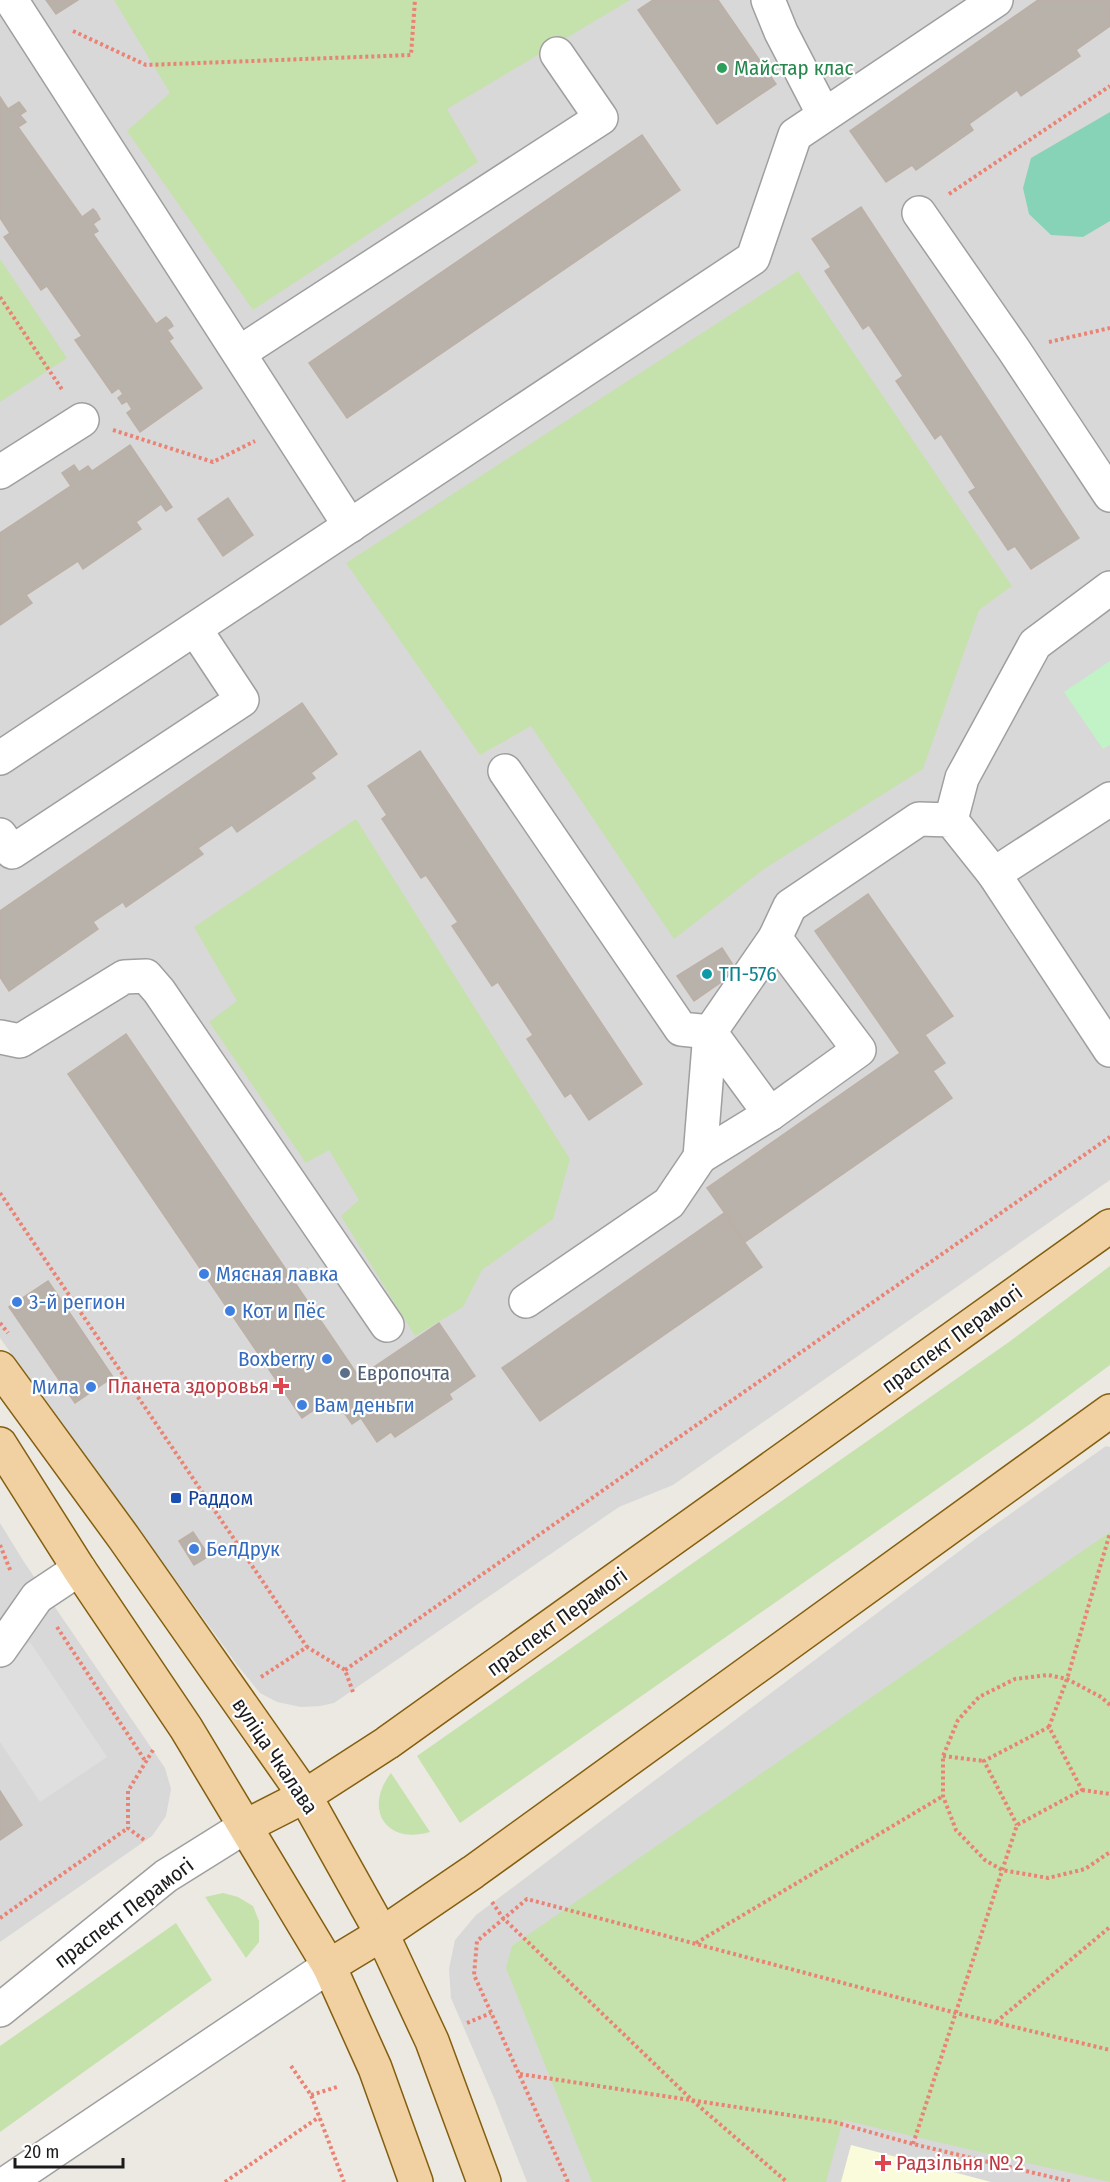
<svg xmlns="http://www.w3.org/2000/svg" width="1110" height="2182" font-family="'Fira Sans Condensed',sans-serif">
<rect width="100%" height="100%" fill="#ece9e2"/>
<g fill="#d9d8d8">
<polygon points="0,0 1110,0 1110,1180 673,1485 619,1507 334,1703 320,1706 301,1707 277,1702 260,1693 238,1666 0,1338"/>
<polygon points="1106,1446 1110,1447 1110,2182 527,2182 494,2098 451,1998 449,1969 455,1940 476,1915 982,1534"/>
<polygon points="0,1523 24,1562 165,1768 171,1789 166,1816 152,1836 0,1942"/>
</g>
<polygon fill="#fafbdb" points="851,2145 991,2182 841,2182"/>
<g fill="#c5e1ac">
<polygon points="114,0 630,0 447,109 478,162 253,310 127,131 170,93"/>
<polygon points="0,259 67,358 0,402"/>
<polygon points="798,271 1012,586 979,610 923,769 764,869 674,939 531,726 480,755 346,563"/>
<polygon points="356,819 570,1159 553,1219 482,1270 463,1307 415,1336 341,1216 359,1200 329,1150 306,1163 209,1022 237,1001 194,927"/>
<polygon points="1110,1266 1110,1365 1033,1422 460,1823 417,1756 1009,1342"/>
<polygon points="1110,1532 1110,2182 843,2120 826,2182 592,2182 506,1968 512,1946"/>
<path d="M391,1773L430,1832C386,1845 363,1809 391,1773Z"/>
<polygon points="223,1893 238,1897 253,1906 259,1921 259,1942 246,1958 205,1897"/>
<polygon points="176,1923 212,1980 0,2132 0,2046"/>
</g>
<polygon fill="#c2f3c7" points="1110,661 1110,745 1103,749 1064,692"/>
<polygon fill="#87d3b7" points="1110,112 1110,221 1083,237 1051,235 1029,214 1023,188 1031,158"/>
<polygon fill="#dfdfdf" points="30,1642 107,1757 40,1802 0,1742 0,1662"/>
<g fill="#b8b2ab" stroke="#bcb0a6" stroke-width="1.5">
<polygon points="46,0 78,0 56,14"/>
<polygon points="653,0 718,0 776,84 717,124 638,10"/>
<polygon points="1038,0 1110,0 1110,26 1076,50 1080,56 1021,96 1017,90 969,124 973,130 916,170 912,165 886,182 850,131"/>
<polygon points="0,97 8,109 19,102 26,111 20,115 26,122 18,127 82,217 93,209 96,212 100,219 93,224 98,231 93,234 156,324 166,317 170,321 173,326 167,330 173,338 169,341 202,388 140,432 127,413 132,409 127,401 122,404 118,398 123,394 119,388 112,393 75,340 82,336 47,286 41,290 4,237 10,233 0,218"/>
<polygon points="642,135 680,190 347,418 309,363"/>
<polygon points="861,207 1079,538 1031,569 1015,546 1008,550 969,492 976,488 941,434 935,439 896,381 903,376 869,325 863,329 825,271 831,267 812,239"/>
<polygon points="130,445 172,507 166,511 161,504 136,522 141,529 83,569 78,561 26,595 32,603 0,625 0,533 71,486 62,473 74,465 79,472 88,466 92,471"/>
<polygon points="228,498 253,535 223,556 198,519"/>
<polygon points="302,703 337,754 311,773 315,778 237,832 232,825 198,848 203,854 126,907 123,902 93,922 98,929 9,991 0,977 0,911"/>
<polygon points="420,751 642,1084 589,1120 571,1093 565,1097 527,1039 533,1035 498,982 492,986 452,926 458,922 426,875 421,878 382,819 387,815 368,786"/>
<polygon points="868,894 953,1016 925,1035 945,1063 933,1071 952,1098 745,1242 707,1188 900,1053 815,931"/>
<polygon points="722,948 737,971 694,1001 677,976"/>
<polygon points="126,1034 359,1377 439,1323 475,1376 449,1394 452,1399 395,1437 391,1432 377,1442 361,1418 352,1424 333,1397 302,1418 68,1074"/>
<polygon points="724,1213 762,1267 540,1421 502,1368"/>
<polygon points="48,1281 113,1377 75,1403 9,1307"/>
<polygon points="193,1532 209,1556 194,1565 179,1541"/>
<polygon points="0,1791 22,1825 0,1840"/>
</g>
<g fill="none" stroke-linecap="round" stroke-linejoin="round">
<g stroke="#9f9f9f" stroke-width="36">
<g id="minor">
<polyline points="768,0 781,32 824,115"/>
<polyline points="13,3 350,526"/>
<polyline points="919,213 1014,350 1110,495"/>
<polyline points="239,353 601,118 557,54"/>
<polyline points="0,472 82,420"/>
<polyline points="0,758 753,258 795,135 996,0"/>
<polyline points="505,771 681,1029 710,1032 770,1114"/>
<polyline points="951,820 962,778 1035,644 1110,588"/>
<polyline points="0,835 12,852 242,700 195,629"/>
<polyline points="994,874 1110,799"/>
<polyline points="0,1037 20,1041 124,977 146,976 159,991 387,1325"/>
<polyline points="700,1157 770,1114 859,1050 775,938"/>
<polyline points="526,1301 669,1203 700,1157 710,1032 775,938 790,906 919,819 951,820 994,874 1110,1050"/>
<polyline points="0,1650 37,1597 79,1569"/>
<polyline points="0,2010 166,1876 246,1826"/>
<polyline points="8,2182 329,1966"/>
</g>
</g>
<g stroke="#835f0f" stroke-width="36">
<g id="major">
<polyline points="0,1368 124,1538 305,1796 382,1934 432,2041 484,2182"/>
<polyline points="0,1444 79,1569 186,1728 329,1966 375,2068 416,2182"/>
<polyline points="246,1826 305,1796 387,1743 1110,1226"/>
<polyline points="329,1966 382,1934 473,1872 1110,1411"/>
</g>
</g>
<g stroke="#ea8374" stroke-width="4" stroke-dasharray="3 3" stroke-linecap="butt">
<polyline points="73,31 146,65 411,55 415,0"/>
<polyline points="949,194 1110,86"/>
<polyline points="0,297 63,391"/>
<polyline points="1049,342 1110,328"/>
<polyline points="113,430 213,462 255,441"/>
<polyline points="0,1193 307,1647"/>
<polyline points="0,1323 8,1333"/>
<polyline points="0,1545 11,1572"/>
<polyline points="57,1627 146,1762"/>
<polyline points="345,1670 1110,1137"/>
<polyline points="261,1677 307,1647 345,1670 353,1692"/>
<polyline points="1110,1705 1101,1697 1067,1679 1048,1675 1015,1679 979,1697 958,1720 943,1756 943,1796 956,1830 985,1860 1002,1870 1048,1878 1085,1869 1110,1852"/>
<polyline points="1049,1727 1067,1679 1110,1533"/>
<polyline points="943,1756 984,1761"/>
<polyline points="1082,1790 1110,1794"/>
<polyline points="144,1840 128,1828 128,1791 153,1750"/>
<polyline points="492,1902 503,1918 693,2101 787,2182"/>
<polyline points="0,1918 128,1828"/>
<polyline points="696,1943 943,1796"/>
<polyline points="996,2022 1110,1927"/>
<polyline points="467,2023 491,2013"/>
<polyline points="291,2066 311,2095 344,2182"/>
<polyline points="520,2074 834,2122 913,2144 1072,2182"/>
<polyline points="311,2095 337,2087"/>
<polyline points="913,2144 1017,1825 1082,1790 1049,1727 984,1761 1017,1825"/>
<polyline points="225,2182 319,2117"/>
<polyline points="568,2182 474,1975 477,1941 527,1899 956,2013 1110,2050"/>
</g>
<use href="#minor" stroke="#fff" stroke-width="33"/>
<use href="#major" stroke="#f1d0a1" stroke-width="33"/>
</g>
<circle fill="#2e9e5b" stroke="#fff" stroke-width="2" cx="722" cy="68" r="6"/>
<circle fill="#0f9aa8" stroke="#fff" stroke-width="2" cx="707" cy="974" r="6"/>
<g fill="#3f7fe0" stroke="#fff" stroke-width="2">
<circle cx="204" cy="1274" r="6"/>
<circle cx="17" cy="1302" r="6"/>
<circle cx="230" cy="1311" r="6"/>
<circle cx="327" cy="1359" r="6"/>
<circle cx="91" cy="1387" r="6"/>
<circle cx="302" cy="1405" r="6"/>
<circle cx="194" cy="1549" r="6"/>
</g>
<circle fill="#5c6f8a" stroke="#fff" stroke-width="2" cx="345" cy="1373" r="6"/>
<g fill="#e0444e" stroke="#fff" stroke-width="2">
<path d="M278 1377h6v6h6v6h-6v6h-6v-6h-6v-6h6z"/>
<path d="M880 2154h6v6h6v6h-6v6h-6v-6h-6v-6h6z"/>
</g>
<rect fill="#1a4fb4" stroke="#fff" stroke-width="2" x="170" y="1492" width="12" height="12" rx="3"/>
<g text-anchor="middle" stroke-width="4.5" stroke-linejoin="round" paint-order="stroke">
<g font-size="21" fill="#27864d" stroke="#fff" text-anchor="start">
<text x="734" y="75">Майстар клас</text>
</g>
<g font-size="21" fill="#0d838f" stroke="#fff" text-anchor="start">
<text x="719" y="981">ТП-576</text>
</g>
<g font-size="21" fill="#366cbe" stroke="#fff" text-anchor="start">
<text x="216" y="1281">Мясная лавка</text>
<text x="29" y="1309">3-й регион</text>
<text x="242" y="1318">Кот и Пёс</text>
<text x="315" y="1366" text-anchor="end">Boxberry</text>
<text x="79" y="1394" text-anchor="end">Мила</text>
<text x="314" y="1412">Вам деньги</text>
<text x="206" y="1556">БелДрук</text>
</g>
<g font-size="21" fill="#1b1b1b" stroke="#fff">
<text transform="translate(952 1339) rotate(-36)" y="7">праспект Перамогі</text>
<text transform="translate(557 1622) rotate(-36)" y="7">праспект Перамогі</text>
<text transform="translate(275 1756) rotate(56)" y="7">вуліца Чкалава</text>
<text transform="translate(124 1913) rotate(-37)" y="7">праспект Перамогі</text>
</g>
<g font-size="21" fill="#4e5e75" stroke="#fff" text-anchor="start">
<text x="357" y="1380">Европочта</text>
</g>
<g font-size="21" fill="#be3a42" stroke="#fff" text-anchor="end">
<text x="269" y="1393">Планета здоровья</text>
<text x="896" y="2170" text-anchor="start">Радзільня № 2</text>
</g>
<g font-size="21" fill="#164399" stroke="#fff" text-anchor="start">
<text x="188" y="1505">Раддом</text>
</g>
</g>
<path d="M15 2158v9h108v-9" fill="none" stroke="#1b1b1b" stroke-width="3"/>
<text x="24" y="2158" font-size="18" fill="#1b1b1b" stroke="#ffffff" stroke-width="4.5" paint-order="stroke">20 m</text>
</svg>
